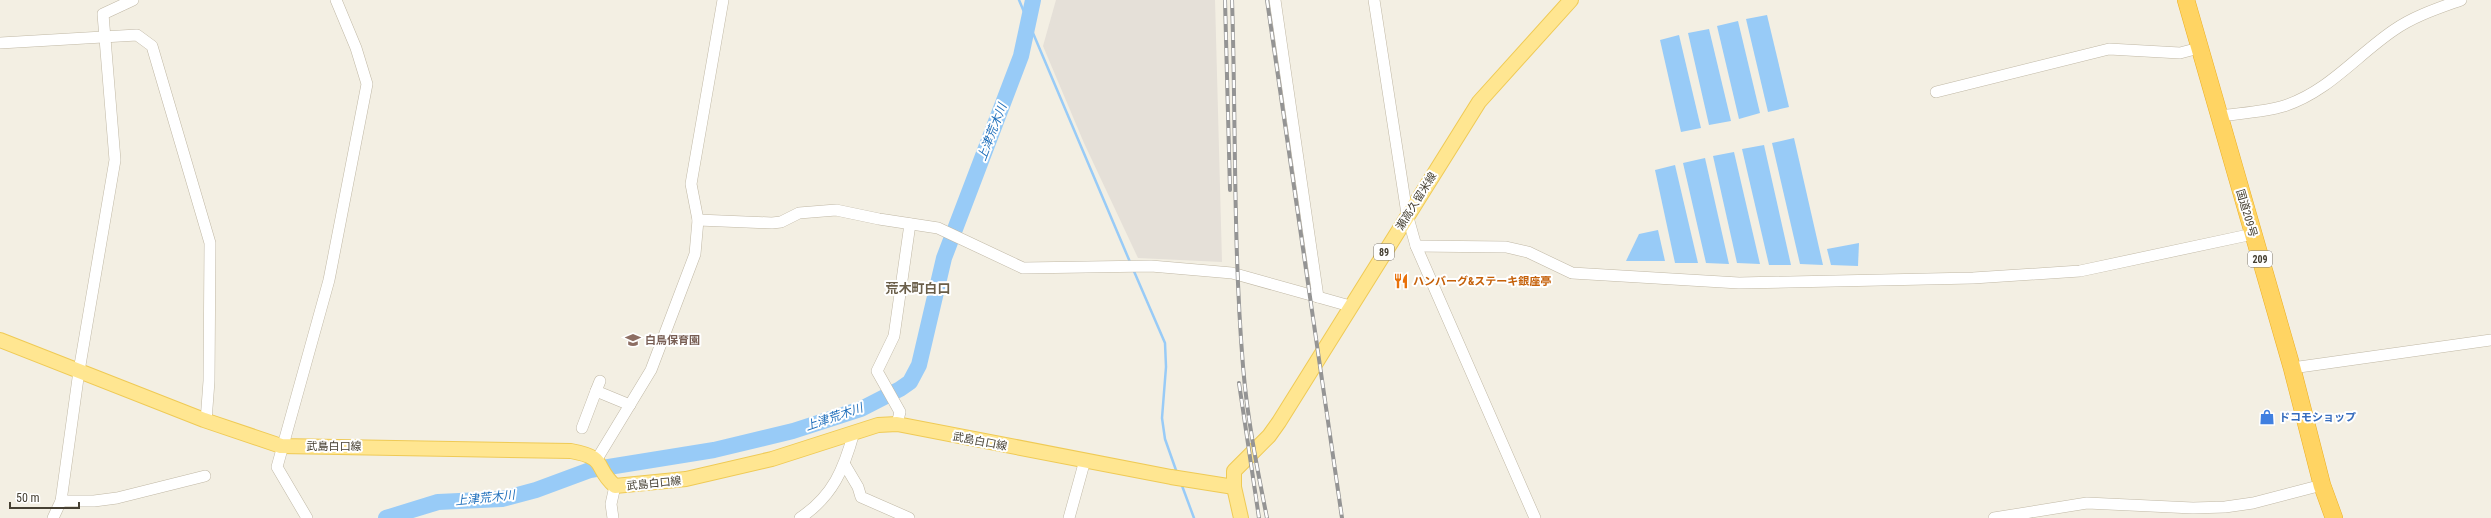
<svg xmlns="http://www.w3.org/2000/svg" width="2491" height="518" font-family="'Roboto Condensed','Noto Sans JP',sans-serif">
<rect width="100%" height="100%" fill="#f3efe3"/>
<polygon fill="#e5e0d8" points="1056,0 1215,0 1222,262 1138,258 1084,143 1043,46"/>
<g fill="#98cbf7">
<polygon points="1767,15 1789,107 1768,112 1746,19"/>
<polygon points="1738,21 1760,113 1739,119 1717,26"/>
<polygon points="1709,29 1731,121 1709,125 1688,33"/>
<polygon points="1679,35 1701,128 1681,132 1660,40"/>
<polygon points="1794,138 1823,265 1800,264 1772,143"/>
<polygon points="1764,145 1791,265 1769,265 1742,149"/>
<polygon points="1734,152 1760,264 1737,263 1713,156"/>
<polygon points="1705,158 1729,264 1706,263 1683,163"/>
<polygon points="1675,165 1698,263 1675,263 1655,170"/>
<polygon points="1658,230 1665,261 1626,261 1639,234"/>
<polygon points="1859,243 1858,266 1831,265 1827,249"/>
</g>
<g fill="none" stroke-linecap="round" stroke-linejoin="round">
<g stroke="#98cbf7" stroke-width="2.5">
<polyline points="1019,0 1130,262"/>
<polyline points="1133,269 1165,343 1166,367 1162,418 1165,439 1177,473"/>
<polyline points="1181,483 1194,518"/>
</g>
<polyline stroke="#98cbf7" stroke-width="16" points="386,518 438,502 502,499 536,490 590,470 714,450 793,431 861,409 900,389 910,382 919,365 944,258 1021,56 1033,0"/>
<g stroke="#c0b8a5" stroke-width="12">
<g id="minor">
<polyline points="1275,0 1318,297 1350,306"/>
<polyline points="1374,0 1407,214 1416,246 1535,518"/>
<polyline points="0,43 137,35 152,46 210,243 209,381 206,421"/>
<polyline points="1936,92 2109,49 2180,53 2199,48"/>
<path d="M2220,116C2241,113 2264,112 2284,106C2328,92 2357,55 2394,30C2414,16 2439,8 2461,0"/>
<polyline points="698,220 772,223 781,222 799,213 836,210 879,219 938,228 1023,268 1151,266 1232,273 1318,297"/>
<polyline points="1416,246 1506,247 1528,252 1572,273 1739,283 1973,278 2080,271 2253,234"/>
<polyline points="2292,368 2491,340"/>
<polyline points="596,391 600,381"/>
<polyline points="897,424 900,412 877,371 894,336 910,224"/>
<polyline points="582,428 596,391 630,405"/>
<polyline points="597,459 651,370 695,254 698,220 691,184 723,0"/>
<polyline points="845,465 858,487 861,497 909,518"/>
<polyline points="61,501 94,501 117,498 205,476"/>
<polyline points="53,518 61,501 79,371 115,160 103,14 133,0"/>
<polyline points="307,518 277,467 329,280 367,84 356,48 336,0"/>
<polyline points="613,518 611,504 615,486"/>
<path d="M800,518C833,496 844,469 854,432"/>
<polyline points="1069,518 1085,460"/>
<polyline points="1994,518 2087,503 2193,508 2225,507 2253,503 2322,485"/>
</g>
</g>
<g stroke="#efca55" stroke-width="16">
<g id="major">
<path d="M0,340L204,420L281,446L571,451C609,458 593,467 615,486L686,479L772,459L878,425L897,424L1171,477L1234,487"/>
<polyline points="1241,518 1234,487 1234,471 1269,436 1279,422 1479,102 1571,0"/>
</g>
</g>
<g stroke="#ecaf24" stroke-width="18">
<polyline id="highway" points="2186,0 2292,368 2322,485 2334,518"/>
</g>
<use href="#minor" stroke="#fff" stroke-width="11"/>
<use href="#major" stroke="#ffe691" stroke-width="14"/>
<use href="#highway" stroke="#ffd463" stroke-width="17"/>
<g stroke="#949494" stroke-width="4">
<g id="rail">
<polyline points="1225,0 1230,190"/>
<path d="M1232,0C1236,122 1233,244 1243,366C1247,417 1257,468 1267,518"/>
<polyline points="1267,0 1342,518"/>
<polyline points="1239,383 1259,518"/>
</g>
</g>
<use href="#rail" stroke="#fff" stroke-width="2.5" stroke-dasharray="8" stroke-linecap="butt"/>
</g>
<defs>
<g id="restaurant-bare" transform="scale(1.2)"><path d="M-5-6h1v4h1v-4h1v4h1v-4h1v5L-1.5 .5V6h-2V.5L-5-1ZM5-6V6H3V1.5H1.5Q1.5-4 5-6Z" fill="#e8710a" stroke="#fff" stroke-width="2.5" paint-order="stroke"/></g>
<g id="school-bare" transform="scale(1.2)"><path d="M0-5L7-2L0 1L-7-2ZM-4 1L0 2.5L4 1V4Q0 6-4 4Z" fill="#8d6e63" stroke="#fff" stroke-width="2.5" paint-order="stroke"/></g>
<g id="shop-bare" transform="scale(1.2)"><path d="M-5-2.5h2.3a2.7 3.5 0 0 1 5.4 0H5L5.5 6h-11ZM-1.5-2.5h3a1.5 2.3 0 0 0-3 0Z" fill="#3f7fe0" stroke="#fff" stroke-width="2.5" paint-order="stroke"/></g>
</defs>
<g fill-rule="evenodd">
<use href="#restaurant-bare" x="1401" y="281"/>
<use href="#school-bare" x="633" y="340"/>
<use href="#shop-bare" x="2267" y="417"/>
</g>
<g text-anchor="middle" stroke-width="4" stroke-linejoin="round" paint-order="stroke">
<g fill="#fff" stroke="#7e7970" stroke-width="1">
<rect x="1374" y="244" width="20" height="16" rx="3"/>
<rect x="2248" y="251" width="24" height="16" rx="3"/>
</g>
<g font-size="10" font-weight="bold" fill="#464033">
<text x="1384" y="256">89</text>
<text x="2260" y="263">209</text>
</g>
<g font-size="11" fill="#464033" stroke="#fff">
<text transform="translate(1416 201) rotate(-58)" y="4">瀬高久留米線</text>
<text transform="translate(2247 213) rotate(74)" y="4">国道209号</text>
<text transform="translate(980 441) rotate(11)" y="4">武島白口線</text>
<text x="334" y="450">武島白口線</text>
<text transform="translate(654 483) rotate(-6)" y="4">武島白口線</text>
</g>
<g font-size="11" font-weight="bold" fill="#c56008" stroke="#fff" text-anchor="start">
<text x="1413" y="285">ハンバーグ&amp;ステーキ銀座亭</text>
</g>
<g font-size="11" font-weight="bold" fill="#785e54" stroke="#fff" text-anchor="start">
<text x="645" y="344">白鳥保育園</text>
</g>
<g font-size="11" font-weight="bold" fill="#366cbe" stroke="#fff" text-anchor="start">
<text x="2279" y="421">ドコモショップ</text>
</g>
<g font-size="12" font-style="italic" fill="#2271bc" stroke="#fff">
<text transform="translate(992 132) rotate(-69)" y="4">上津荒木川</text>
<text transform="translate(834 417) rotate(-19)" y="4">上津荒木川</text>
<text transform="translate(485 498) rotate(-6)" y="4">上津荒木川</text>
</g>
<g font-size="13" font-weight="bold" fill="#6a5e49" stroke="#fff">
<text x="918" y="293">荒木町白口</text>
</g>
</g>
<path d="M10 502v6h69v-6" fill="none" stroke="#464033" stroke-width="2"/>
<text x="16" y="502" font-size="12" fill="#464033" stroke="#ffffff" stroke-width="3" paint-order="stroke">50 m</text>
</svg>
